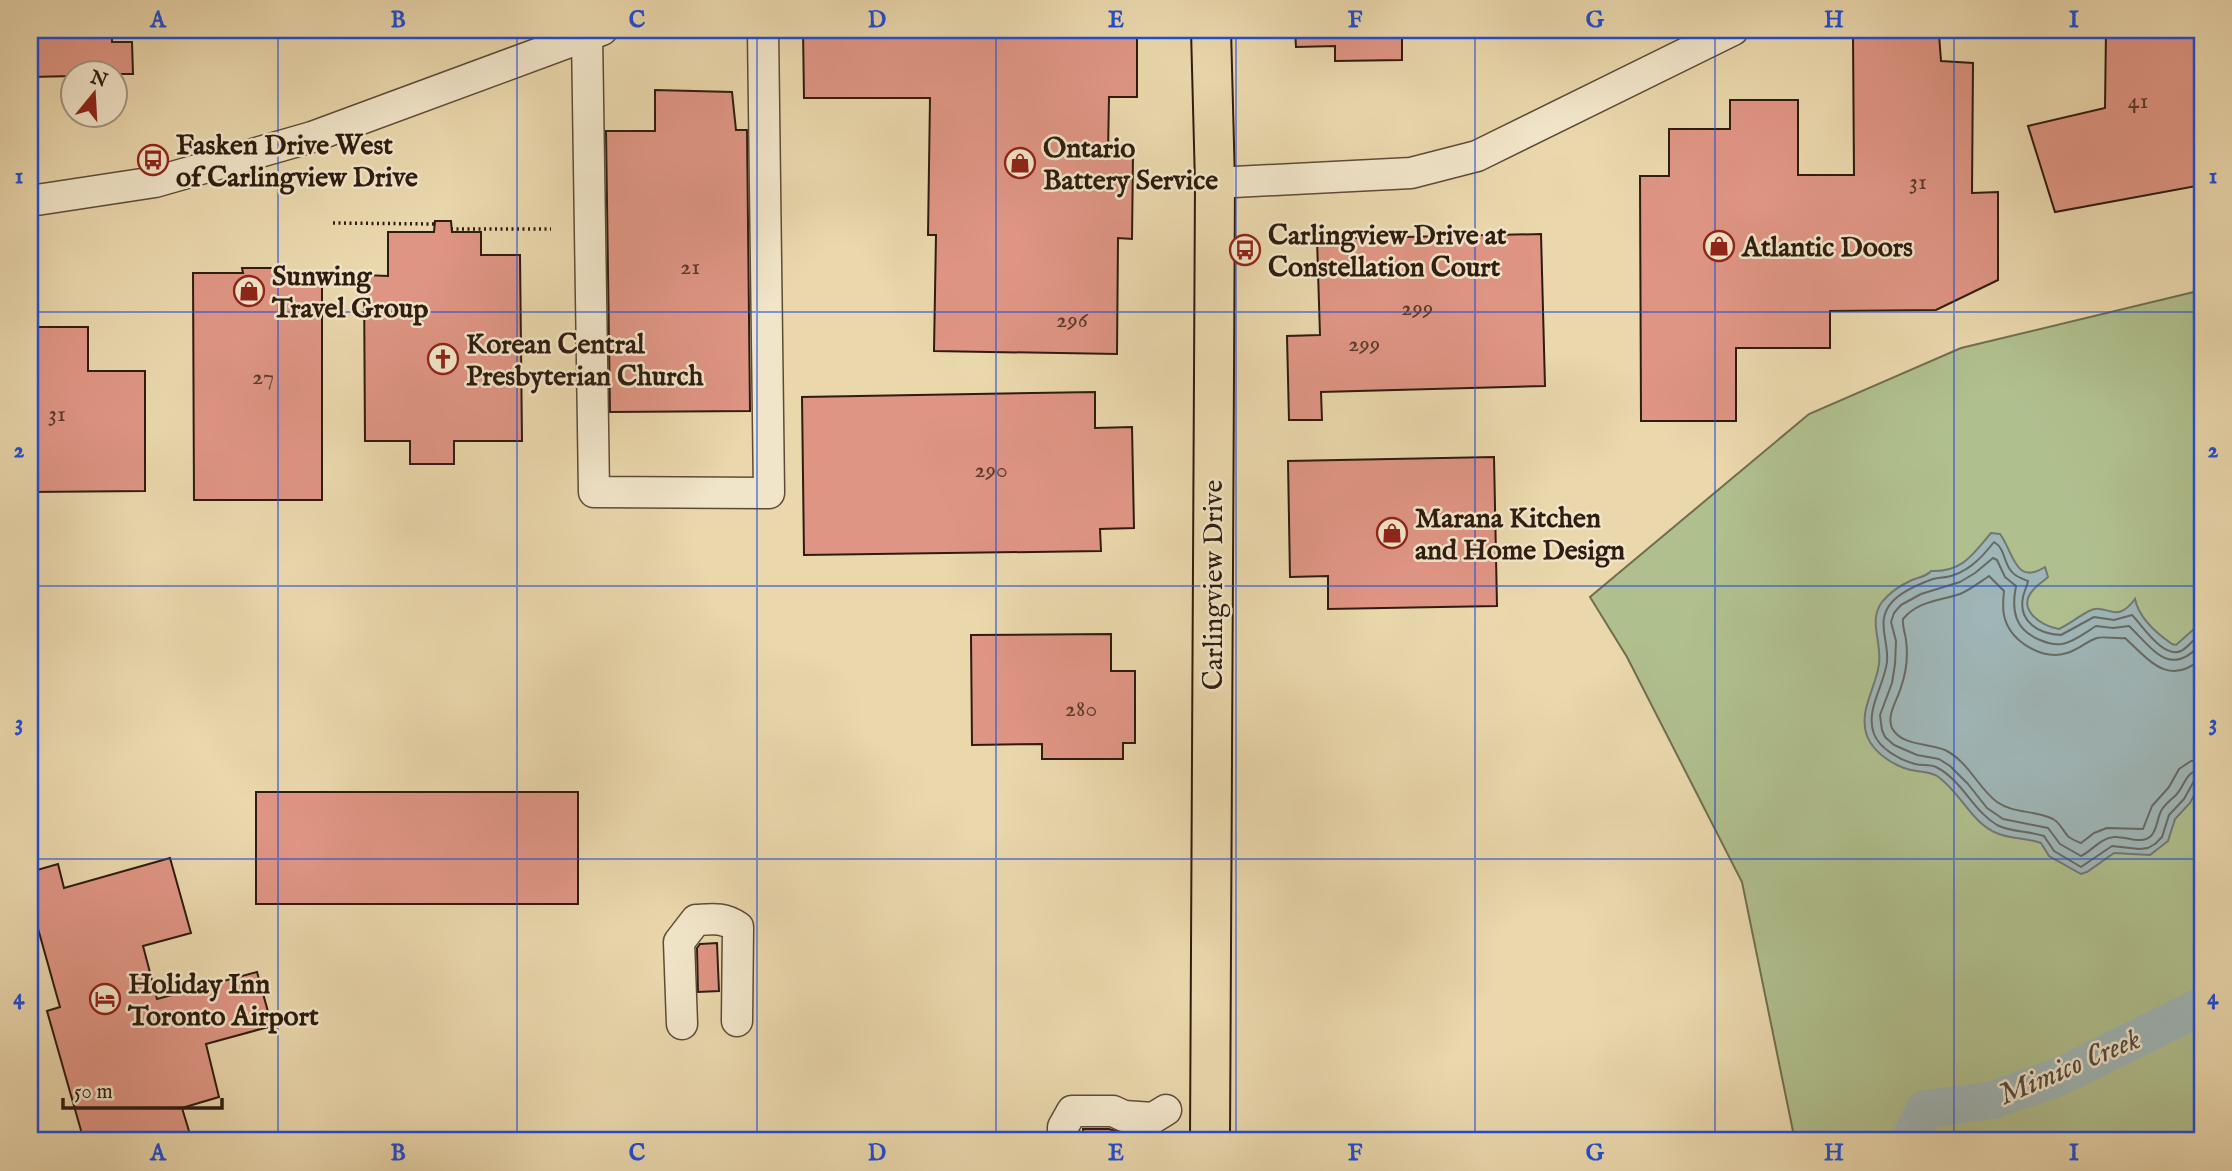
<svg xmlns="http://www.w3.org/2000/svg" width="2232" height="1171" font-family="'IM FELL English',serif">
<rect width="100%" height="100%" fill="#ead7ac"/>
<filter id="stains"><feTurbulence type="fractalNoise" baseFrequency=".00286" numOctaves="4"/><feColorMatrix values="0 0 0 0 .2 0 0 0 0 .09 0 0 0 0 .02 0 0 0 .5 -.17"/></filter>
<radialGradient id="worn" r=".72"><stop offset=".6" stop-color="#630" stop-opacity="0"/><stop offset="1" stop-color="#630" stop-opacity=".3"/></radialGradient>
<polygon fill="#b0bf8e" stroke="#706e4f" stroke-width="2" points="2202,290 2202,1141 1795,1141 1742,882 1627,657 1590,597 1809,414 1961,348"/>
<path fill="#9fb6b7" stroke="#727874" stroke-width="2" d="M1991,533L2000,534C2014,553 2015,586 2045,567L2048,577C2044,581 2038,584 2034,589C2015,609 2041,626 2059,629C2070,624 2079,616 2089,611C2108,602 2115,626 2135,599C2139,618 2156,633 2172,644L2176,645L2202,622V780L2190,803L2175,819L2168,841L2150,855L2114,853L2087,872L2081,874L2049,856L2041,843C2027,838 2012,839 1999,834C1971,824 1961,792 1937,776C1930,772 1925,772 1917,771C1898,769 1874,754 1867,736C1858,711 1876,688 1879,664C1882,641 1868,621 1882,602C1890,592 1901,585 1912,580C1919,577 1926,577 1931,571C1963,572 1973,554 1991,533Z"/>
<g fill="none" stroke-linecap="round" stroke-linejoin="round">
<g stroke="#676964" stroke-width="2">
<path d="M2202,631C2196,637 2190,646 2181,651C2163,659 2142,625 2132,615L2114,620L2094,617L2061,635C2039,634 2018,622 2023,597C2024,592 2027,586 2028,581C2023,579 2016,577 2012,572C2003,563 2006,549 1994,542C1983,556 1971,569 1954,575C1947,578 1940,577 1933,579C1919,584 1902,591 1892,602C1875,621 1889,639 1887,662C1884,686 1865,710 1874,734C1880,749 1900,760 1915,764C1922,766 1929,764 1936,767C1962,780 1973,811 1997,825C2010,832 2029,831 2044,836L2054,851L2081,867L2112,846L2139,849L2148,848L2155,844L2162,837L2169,815L2184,799L2194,781L2202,779"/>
<path d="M2202,643C2170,679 2154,650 2129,626L2113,628L2096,626C2086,632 2074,642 2062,644C2055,645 2047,643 2040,640C2015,630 2011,611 2016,586L2005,577L1997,560L1993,558L1975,573L1960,582L1921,594L1901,605L1894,613L1891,622L1896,641L1895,664L1892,683L1880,715L1882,730L1885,737L1894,745L1917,755L1939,759L1950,766L1968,784L1987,808L2003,819L2048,828L2060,844L2081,856C2092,851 2100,838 2114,837C2126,836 2141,845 2151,836C2157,830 2157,819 2161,811C2165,804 2171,800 2176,795C2186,784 2185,771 2202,770"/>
<path d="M2202,658C2169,688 2149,660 2125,638C2117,639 2102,636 2097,638C2087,641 2078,650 2067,653C2043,661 2012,642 2005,619C2002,610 2003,600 2004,591L1989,576C1980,582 1970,590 1960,594C1939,601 1918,601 1903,619C1902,626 1905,632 1906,640C1908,655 1906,673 1901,687C1898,699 1886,715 1892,728C1901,746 1929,743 1945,750C1969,762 1978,788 1997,802C2014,814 2035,810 2053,819C2060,823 2062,829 2067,835C2070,839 2076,841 2081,843L2094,833L2107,828L2143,829L2152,806L2169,787L2179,769L2191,761L2202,760"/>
</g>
<polyline stroke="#9fb6b7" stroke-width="38" points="1909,1141 1925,1109 1993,1100 2061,1076 2202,1006"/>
</g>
<g fill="#df9584" stroke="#2f1c10" stroke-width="2">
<polygon points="30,30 112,30 112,42 132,42 133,74 74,74 74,76 30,77"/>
<polygon points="803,30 1137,30 1137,97 1109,97 1108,154 1133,155 1132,239 1118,238 1117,354 934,351 936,235 928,235 930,98 804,98"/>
<polygon points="1295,30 1402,30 1402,60 1335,61 1335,46 1296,47"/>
<polygon points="2106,30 2202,30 2202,185 2055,212 2028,126 2105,108"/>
<polygon points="1939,34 1941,61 1973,63 1972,193 1998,192 1998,280 1936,310 1830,311 1830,348 1736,348 1736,421 1641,421 1640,176 1669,176 1669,129 1730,129 1730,100 1798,100 1798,175 1854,175 1853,36"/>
<polygon points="655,90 732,92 736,130 747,130 750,411 610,412 606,131 655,131"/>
<polygon points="435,221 451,221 452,232 481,232 481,255 520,255 522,441 454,441 454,464 410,464 410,441 365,441 364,275 388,276 388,232 434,232"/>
<polygon points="1541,234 1545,386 1321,392 1322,420 1289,420 1287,336 1320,335 1317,239"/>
<polygon points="242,268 274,268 274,273 322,273 322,500 194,500 193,273 243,273"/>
<polygon points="30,327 88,327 88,371 145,371 145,491 30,492"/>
<polygon points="1095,392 1095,428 1132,427 1134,528 1100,529 1101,551 804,555 802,397"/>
<polygon points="1494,457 1497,606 1328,609 1328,576 1290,577 1288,461"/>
<polygon points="1111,634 1111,671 1135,671 1135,743 1123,743 1123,759 1042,759 1042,744 972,745 971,635"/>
<rect x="256" y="792" width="322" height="112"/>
<polygon points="170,858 191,933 143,946 157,999 257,972 272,1026 206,1044 219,1097 182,1108 192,1141 84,1141 47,1011 60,1007 30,900 30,872 58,864 64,888"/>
<polygon points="717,943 719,991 698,992 697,948 700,944"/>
<polygon points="1083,1129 1109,1129 1122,1133 1139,1135 1139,1141 1084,1141"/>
</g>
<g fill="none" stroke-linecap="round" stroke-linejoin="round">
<g stroke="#5e4b37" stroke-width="33">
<g id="minor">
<polyline points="587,35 594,492 769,493 763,30"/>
<polyline points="1215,183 1411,173 1477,156 1733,30"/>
<polyline points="30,201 155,182 312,137 602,30"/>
<path d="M682,1024L679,942L696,920C713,919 723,917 738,927L737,1021"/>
<polyline points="1063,1141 1063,1127 1072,1111 1113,1111 1124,1116 1153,1118 1166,1110"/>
</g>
</g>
<g stroke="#2f1c10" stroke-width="42">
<polyline id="major" points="1210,1141 1215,183 1211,30"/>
</g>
<g stroke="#2f1c10" stroke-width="3.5" stroke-dasharray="2 3.5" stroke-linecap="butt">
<polyline points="333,223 435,224"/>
<polyline points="451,229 551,229"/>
</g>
<use href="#minor" stroke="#f1e5c9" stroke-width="30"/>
<use href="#major" stroke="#ead7ac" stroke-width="38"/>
</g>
<path fill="none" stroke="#1d4ed8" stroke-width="2" stroke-opacity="0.55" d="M278,30V1141M517,30V1141M757,30V1141M996,30V1141M1236,30V1141M1475,30V1141M1715,30V1141M1954,30V1141M30,312H2202M30,586H2202M30,859H2202"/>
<defs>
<g id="bus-ring" transform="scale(1.575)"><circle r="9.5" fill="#f1e5c9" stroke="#8f2418" stroke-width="1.5"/><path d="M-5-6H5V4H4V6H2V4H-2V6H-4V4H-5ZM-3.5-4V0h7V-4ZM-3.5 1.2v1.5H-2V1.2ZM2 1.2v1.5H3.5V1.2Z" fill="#8f2418"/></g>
<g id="shop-ring" transform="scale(1.575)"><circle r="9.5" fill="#f1e5c9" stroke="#8f2418" stroke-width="1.5"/><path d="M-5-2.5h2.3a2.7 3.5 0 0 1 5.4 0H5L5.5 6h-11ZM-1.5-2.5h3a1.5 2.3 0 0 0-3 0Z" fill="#8f2418"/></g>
<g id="church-ring" transform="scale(1.575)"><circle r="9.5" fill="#f1e5c9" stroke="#8f2418" stroke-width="1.5"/><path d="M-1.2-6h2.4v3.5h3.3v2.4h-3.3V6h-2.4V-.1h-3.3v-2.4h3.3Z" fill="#8f2418"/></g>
<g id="hotel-ring" transform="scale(1.575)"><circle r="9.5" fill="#f1e5c9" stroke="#8f2418" stroke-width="1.5"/><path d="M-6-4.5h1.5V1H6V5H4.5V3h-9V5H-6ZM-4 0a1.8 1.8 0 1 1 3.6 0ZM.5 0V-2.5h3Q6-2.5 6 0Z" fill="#8f2418"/></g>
</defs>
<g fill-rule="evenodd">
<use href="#bus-ring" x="153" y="160"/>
<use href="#shop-ring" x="1020" y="163"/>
<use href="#shop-ring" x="1719" y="246"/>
<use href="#bus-ring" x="1245" y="250"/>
<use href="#shop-ring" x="249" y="291"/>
<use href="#church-ring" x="443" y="359"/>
<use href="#shop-ring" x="1392" y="533"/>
<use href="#hotel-ring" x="105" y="999"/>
</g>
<g text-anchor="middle" stroke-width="5" stroke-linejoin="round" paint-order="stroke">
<g font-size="24" fill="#5b3a2d">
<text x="2138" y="108">41</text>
<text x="1918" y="189">31</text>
<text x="690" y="274">21</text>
<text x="1417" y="315">299</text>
<text x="1072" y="327">296</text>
<text x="1364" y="351">299</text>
<text x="263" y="384">27</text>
<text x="57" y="421">31</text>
<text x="991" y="477">290</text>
<text x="1081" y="716">280</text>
</g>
<g font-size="28" font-weight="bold" fill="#2f1c10" stroke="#f1e5c9" text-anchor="start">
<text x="176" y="154">Fasken Drive West<tspan x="176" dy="32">of Carlingview Drive</tspan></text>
<text x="1043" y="157">Ontario<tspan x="1043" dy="32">Battery Service</tspan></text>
<text x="1268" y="244">Carlingview Drive at<tspan x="1268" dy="32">Constellation Court</tspan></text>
<text x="1742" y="256">Atlantic Doors</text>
<text x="272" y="285">Sunwing<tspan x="272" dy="32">Travel Group</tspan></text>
<text x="466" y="353">Korean Central<tspan x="466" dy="32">Presbyterian Church</tspan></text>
<text x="1415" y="527">Marana Kitchen<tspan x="1415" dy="32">and Home Design</tspan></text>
<text x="128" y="993">Holiday Inn<tspan x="128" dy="32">Toronto Airport</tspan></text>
</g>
<g font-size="28" fill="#2f1c10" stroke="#f1e5c9">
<text transform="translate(1212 585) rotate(-90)" y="10">Carlingview Drive</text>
</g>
<g font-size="30" font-style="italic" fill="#514a42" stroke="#f1e5c9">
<text transform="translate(2069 1066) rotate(-23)" y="10">Mimico Creek</text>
</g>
</g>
<rect width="2232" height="1171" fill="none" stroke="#ead7ac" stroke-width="77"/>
<g transform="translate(94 94) rotate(18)"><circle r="33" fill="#f1e5c9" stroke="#a3957f" stroke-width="2"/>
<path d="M0-5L12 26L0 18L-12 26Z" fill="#8f2418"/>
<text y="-10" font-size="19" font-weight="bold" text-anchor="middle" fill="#2f1c10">N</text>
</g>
<path d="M63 1098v10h159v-10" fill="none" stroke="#2f1c10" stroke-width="3.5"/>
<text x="74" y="1098" font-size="21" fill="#2f1c10" stroke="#f1e5c9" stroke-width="5" paint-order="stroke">50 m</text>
<rect x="38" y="38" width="2156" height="1094" fill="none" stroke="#1d4ed8" stroke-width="2.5"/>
<g font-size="23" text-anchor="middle" font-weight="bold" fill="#1d4ed8">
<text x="158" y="27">A</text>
<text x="398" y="27">B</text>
<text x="637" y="27">C</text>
<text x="877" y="27">D</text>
<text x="1116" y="27">E</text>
<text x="1355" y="27">F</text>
<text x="1595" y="27">G</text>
<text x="1834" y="27">H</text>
<text x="2074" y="27">I</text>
<text x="19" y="183">1</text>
<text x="2213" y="183">1</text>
<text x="19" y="457">2</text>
<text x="2213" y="457">2</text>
<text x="19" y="730">3</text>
<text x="2213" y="730">3</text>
<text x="19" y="1004">4</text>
<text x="2213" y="1004">4</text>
<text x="158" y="1160">A</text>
<text x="398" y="1160">B</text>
<text x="637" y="1160">C</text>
<text x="877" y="1160">D</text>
<text x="1116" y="1160">E</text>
<text x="1355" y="1160">F</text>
<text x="1595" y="1160">G</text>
<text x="1834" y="1160">H</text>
<text x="2074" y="1160">I</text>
</g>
<rect width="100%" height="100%" filter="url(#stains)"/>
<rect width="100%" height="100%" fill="url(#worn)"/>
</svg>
